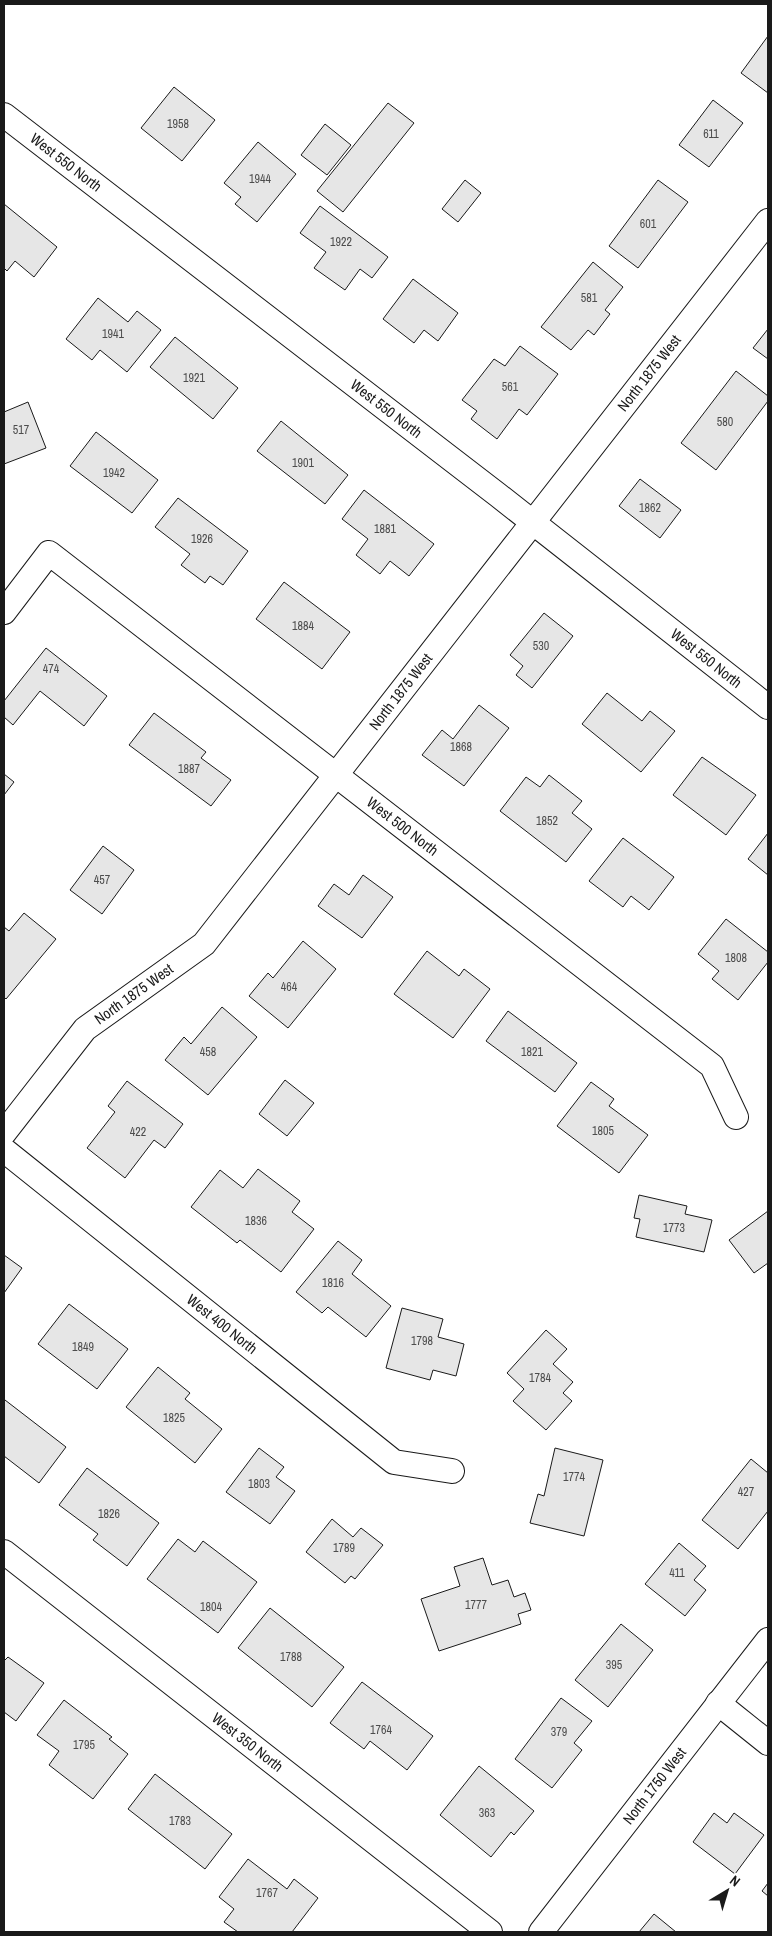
<svg xmlns="http://www.w3.org/2000/svg" width="772" height="1936" font-family="'Archivo Narrow',sans-serif">
<rect width="100%" height="100%" fill="#fff"/>
<g fill="#e6e6e6" stroke="#1a1a1a">
<polygon points="768,36 768,93 741,73"/>
<polygon points="174,87 215,120 182,161 141,128"/>
<polygon points="713,100 743,123 709,167 679,145"/>
<polygon points="388,103 414,123 343,212 317,191"/>
<polygon points="325,124 351,145 327,175 301,155"/>
<polygon points="258,142 296,174 257,222 235,204 241,197 224,183"/>
<polygon points="465,180 481,193 458,222 442,209"/>
<polygon points="658,180 688,202 638,268 609,246"/>
<polygon points="4,204 57,247 34,277 15,261 7,271 4,268"/>
<polygon points="320,206 388,257 372,278 360,269 345,290 314,268 326,252 300,233"/>
<polygon points="593,262 623,287 605,310 610,314 594,335 588,330 571,350 541,327"/>
<polygon points="413,279 458,313 438,341 424,330 414,343 383,319"/>
<polygon points="98,298 128,322 137,311 161,330 127,372 100,350 92,360 66,339"/>
<polygon points="768,329 768,359 753,348"/>
<polygon points="175,337 238,388 213,419 150,367"/>
<polygon points="520,346 558,374 527,415 519,409 497,439 471,419 477,411 462,400 494,359 505,366"/>
<polygon points="736,371 768,396 768,401 716,470 681,443"/>
<polygon points="28,402 46,448 4,464 4,412"/>
<polygon points="281,421 348,475 325,504 257,451"/>
<polygon points="96,432 158,480 132,513 70,466"/>
<polygon points="640,479 681,510 660,538 619,506"/>
<polygon points="364,490 434,544 409,576 390,561 380,574 356,555 368,539 342,519"/>
<polygon points="178,498 248,551 223,585 210,576 205,583 181,565 190,554 155,527"/>
<polygon points="284,582 350,632 322,669 256,619"/>
<polygon points="544,613 573,636 532,688 516,675 523,666 510,655"/>
<polygon points="46,648 107,696 84,726 40,691 13,725 4,717 4,701"/>
<polygon points="607,693 642,721 650,711 675,731 641,772 582,724"/>
<polygon points="479,705 509,728 464,786 422,755 442,730 453,739"/>
<polygon points="154,713 206,752 201,758 231,780 211,806 129,745"/>
<polygon points="702,757 756,795 726,835 673,795"/>
<polygon points="4,774 14,782 4,795"/>
<polygon points="549,775 582,801 572,813 592,829 566,862 500,811 526,777 540,787"/>
<polygon points="768,833 768,875 748,859"/>
<polygon points="623,838 674,877 649,910 631,896 623,907 589,881"/>
<polygon points="103,846 134,870 102,914 70,890"/>
<polygon points="363,875 393,897 362,938 318,906 334,884 349,895"/>
<polygon points="24,913 56,939 6,999 4,997 4,927 9,931"/>
<polygon points="726,919 768,952 768,962 738,1000 712,979 719,971 698,954"/>
<polygon points="303,941 336,969 288,1028 249,996 268,973 273,978"/>
<polygon points="427,951 459,976 464,969 490,989 453,1038 394,994"/>
<polygon points="222,1007 257,1037 208,1095 165,1060 184,1037 191,1044"/>
<polygon points="508,1011 577,1063 555,1092 486,1041"/>
<polygon points="285,1080 314,1103 287,1136 259,1114"/>
<polygon points="127,1081 183,1124 165,1148 154,1140 125,1178 87,1148 115,1112 108,1106"/>
<polygon points="591,1082 614,1099 609,1106 648,1135 619,1173 557,1126"/>
<polygon points="258,1169 300,1201 292,1212 314,1229 281,1272 240,1240 237,1243 191,1207 220,1170 243,1188"/>
<polygon points="639,1195 687,1206 685,1214 712,1220 704,1252 636,1237 640,1219 634,1218"/>
<polygon points="768,1211 768,1263 754,1273 729,1240"/>
<polygon points="338,1241 362,1260 352,1274 391,1306 366,1337 328,1307 322,1313 296,1292"/>
<polygon points="4,1255 22,1268 4,1293"/>
<polygon points="69,1304 128,1349 97,1389 38,1344"/>
<polygon points="402,1308 443,1319 438,1337 464,1344 456,1376 433,1370 430,1380 386,1368"/>
<polygon points="546,1330 567,1349 553,1364 573,1382 563,1393 572,1401 546,1430 513,1401 524,1389 507,1373"/>
<polygon points="158,1367 190,1393 185,1399 222,1429 195,1463 126,1407"/>
<polygon points="5,1400 66,1447 39,1483 4,1456 4,1402"/>
<polygon points="259,1448 284,1467 276,1477 295,1491 270,1524 226,1492"/>
<polygon points="555,1448 603,1460 584,1536 530,1523 538,1494 544,1496"/>
<polygon points="751,1459 768,1473 768,1511 738,1549 702,1520"/>
<polygon points="87,1468 159,1523 127,1566 93,1540 98,1534 59,1505"/>
<polygon points="332,1519 353,1537 361,1528 383,1545 355,1579 351,1576 345,1583 306,1552"/>
<polygon points="178,1539 195,1552 203,1541 257,1582 218,1633 147,1579"/>
<polygon points="679,1543 706,1566 694,1580 706,1590 685,1616 645,1584"/>
<polygon points="483,1558 492,1585 508,1580 514,1597 525,1593 531,1610 518,1614 521,1624 439,1651 421,1599 460,1586 454,1567"/>
<polygon points="270,1608 344,1667 312,1707 238,1648"/>
<polygon points="621,1624 653,1650 608,1707 575,1680"/>
<polygon points="8,1657 44,1683 16,1721 4,1712 4,1659 5,1660"/>
<polygon points="362,1682 433,1736 407,1770 370,1741 364,1749 330,1723"/>
<polygon points="561,1698 592,1721 574,1743 582,1750 552,1788 515,1759"/>
<polygon points="64,1700 112,1737 109,1739 128,1754 93,1799 49,1765 59,1751 37,1735"/>
<polygon points="479,1766 534,1811 514,1835 511,1832 491,1857 440,1815"/>
<polygon points="155,1774 232,1834 205,1869 128,1809"/>
<polygon points="714,1813 727,1823 734,1813 764,1835 735,1874 693,1842"/>
<polygon points="248,1859 287,1889 294,1879 318,1898 292,1932 238,1932 224,1922 234,1909 219,1897"/>
<polygon points="768,1883 768,1896 762,1891"/>
<polygon points="654,1914 676,1932 639,1932"/>
</g>
<g fill="none" stroke-linecap="round" stroke-linejoin="round">
<g stroke="#1a1a1a" stroke-width="26">
<g id="minor">
<path id="s1" d="M4,115L498,495L768,707"/>
<path id="s2" d="M4,612L49,553L712,1066L736,1117"/>
<path id="s3" d="M4,1133L85,1029L204,944L768,221"/>
<path id="s4" d="M4,1150L394,1462L452,1471"/>
<path id="s5" d="M4,1552L490,1932"/>
<polyline points="718,1703 768,1743"/>
<path id="s6" d="M541,1932L768,1640"/>
</g>
</g>
<use href="#minor" stroke="#fff" stroke-width="24"/>
</g>
<g text-anchor="middle" stroke-width="4" stroke-linejoin="round" paint-order="stroke">
<g font-size="12" fill="#4d4d4d">
<text x="178" y="128">1958</text>
<text x="711" y="138">611</text>
<text x="260" y="183">1944</text>
<text x="648" y="228">601</text>
<text x="341" y="246">1922</text>
<text x="589" y="302">581</text>
<text x="113" y="338">1941</text>
<text x="194" y="382">1921</text>
<text x="510" y="391">561</text>
<text x="725" y="426">580</text>
<text x="21" y="434">517</text>
<text x="303" y="467">1901</text>
<text x="114" y="477">1942</text>
<text x="650" y="512">1862</text>
<text x="385" y="533">1881</text>
<text x="202" y="543">1926</text>
<text x="303" y="630">1884</text>
<text x="541" y="650">530</text>
<text x="51" y="673">474</text>
<text x="461" y="751">1868</text>
<text x="189" y="773">1887</text>
<text x="547" y="825">1852</text>
<text x="102" y="884">457</text>
<text x="736" y="962">1808</text>
<text x="289" y="991">464</text>
<text x="208" y="1056">458</text>
<text x="532" y="1056">1821</text>
<text x="603" y="1135">1805</text>
<text x="138" y="1136">422</text>
<text x="256" y="1225">1836</text>
<text x="674" y="1232">1773</text>
<text x="333" y="1287">1816</text>
<text x="422" y="1345">1798</text>
<text x="83" y="1351">1849</text>
<text x="540" y="1382">1784</text>
<text x="174" y="1422">1825</text>
<text x="574" y="1481">1774</text>
<text x="259" y="1488">1803</text>
<text x="746" y="1496">427</text>
<text x="109" y="1518">1826</text>
<text x="344" y="1552">1789</text>
<text x="677" y="1577">411</text>
<text x="476" y="1609">1777</text>
<text x="211" y="1611">1804</text>
<text x="291" y="1661">1788</text>
<text x="614" y="1669">395</text>
<text x="381" y="1734">1764</text>
<text x="559" y="1736">379</text>
<text x="84" y="1749">1795</text>
<text x="487" y="1817">363</text>
<text x="180" y="1825">1783</text>
<text x="267" y="1897">1767</text>
</g>
<g font-size="15" fill="#1a1a1a" stroke="#fff">
<text dy="5" stroke="none"><textPath href="#s1" startOffset="78">West 550 North</textPath></text>
<text dy="5" stroke="none"><textPath href="#s3" startOffset="1002">North 1875 West</textPath></text>
<text dy="5" stroke="none"><textPath href="#s1" startOffset="482">West 550 North</textPath></text>
<text dy="5" stroke="none"><textPath href="#s1" startOffset="888">West 550 North</textPath></text>
<text dy="5" stroke="none"><textPath href="#s3" startOffset="598">North 1875 West</textPath></text>
<text dy="5" stroke="none"><textPath href="#s2" startOffset="521">West 500 North</textPath></text>
<text dy="5" stroke="none"><textPath href="#s3" startOffset="192">North 1875 West</textPath></text>
<text dy="5" stroke="none"><textPath href="#s4" startOffset="279">West 400 North</textPath></text>
<text dy="5" stroke="none"><textPath href="#s5" startOffset="309">West 350 North</textPath></text>
<text dy="5" stroke="none"><textPath href="#s6" startOffset="185">North 1750 West</textPath></text>
</g>
</g>
<rect width="772" height="1936" fill="none" stroke="#1a1a1a" stroke-width="10"/>
<g transform="translate(727 1891) rotate(38)" stroke="#ffffff" stroke-width="4" paint-order="stroke">
<path d="M0-4L9 19L0 12L-9 19Z" fill="#1a1a1a"/>
<text y="-8" font-size="14" font-weight="bold" text-anchor="middle" fill="#1a1a1a">N</text>
</g>
</svg>
